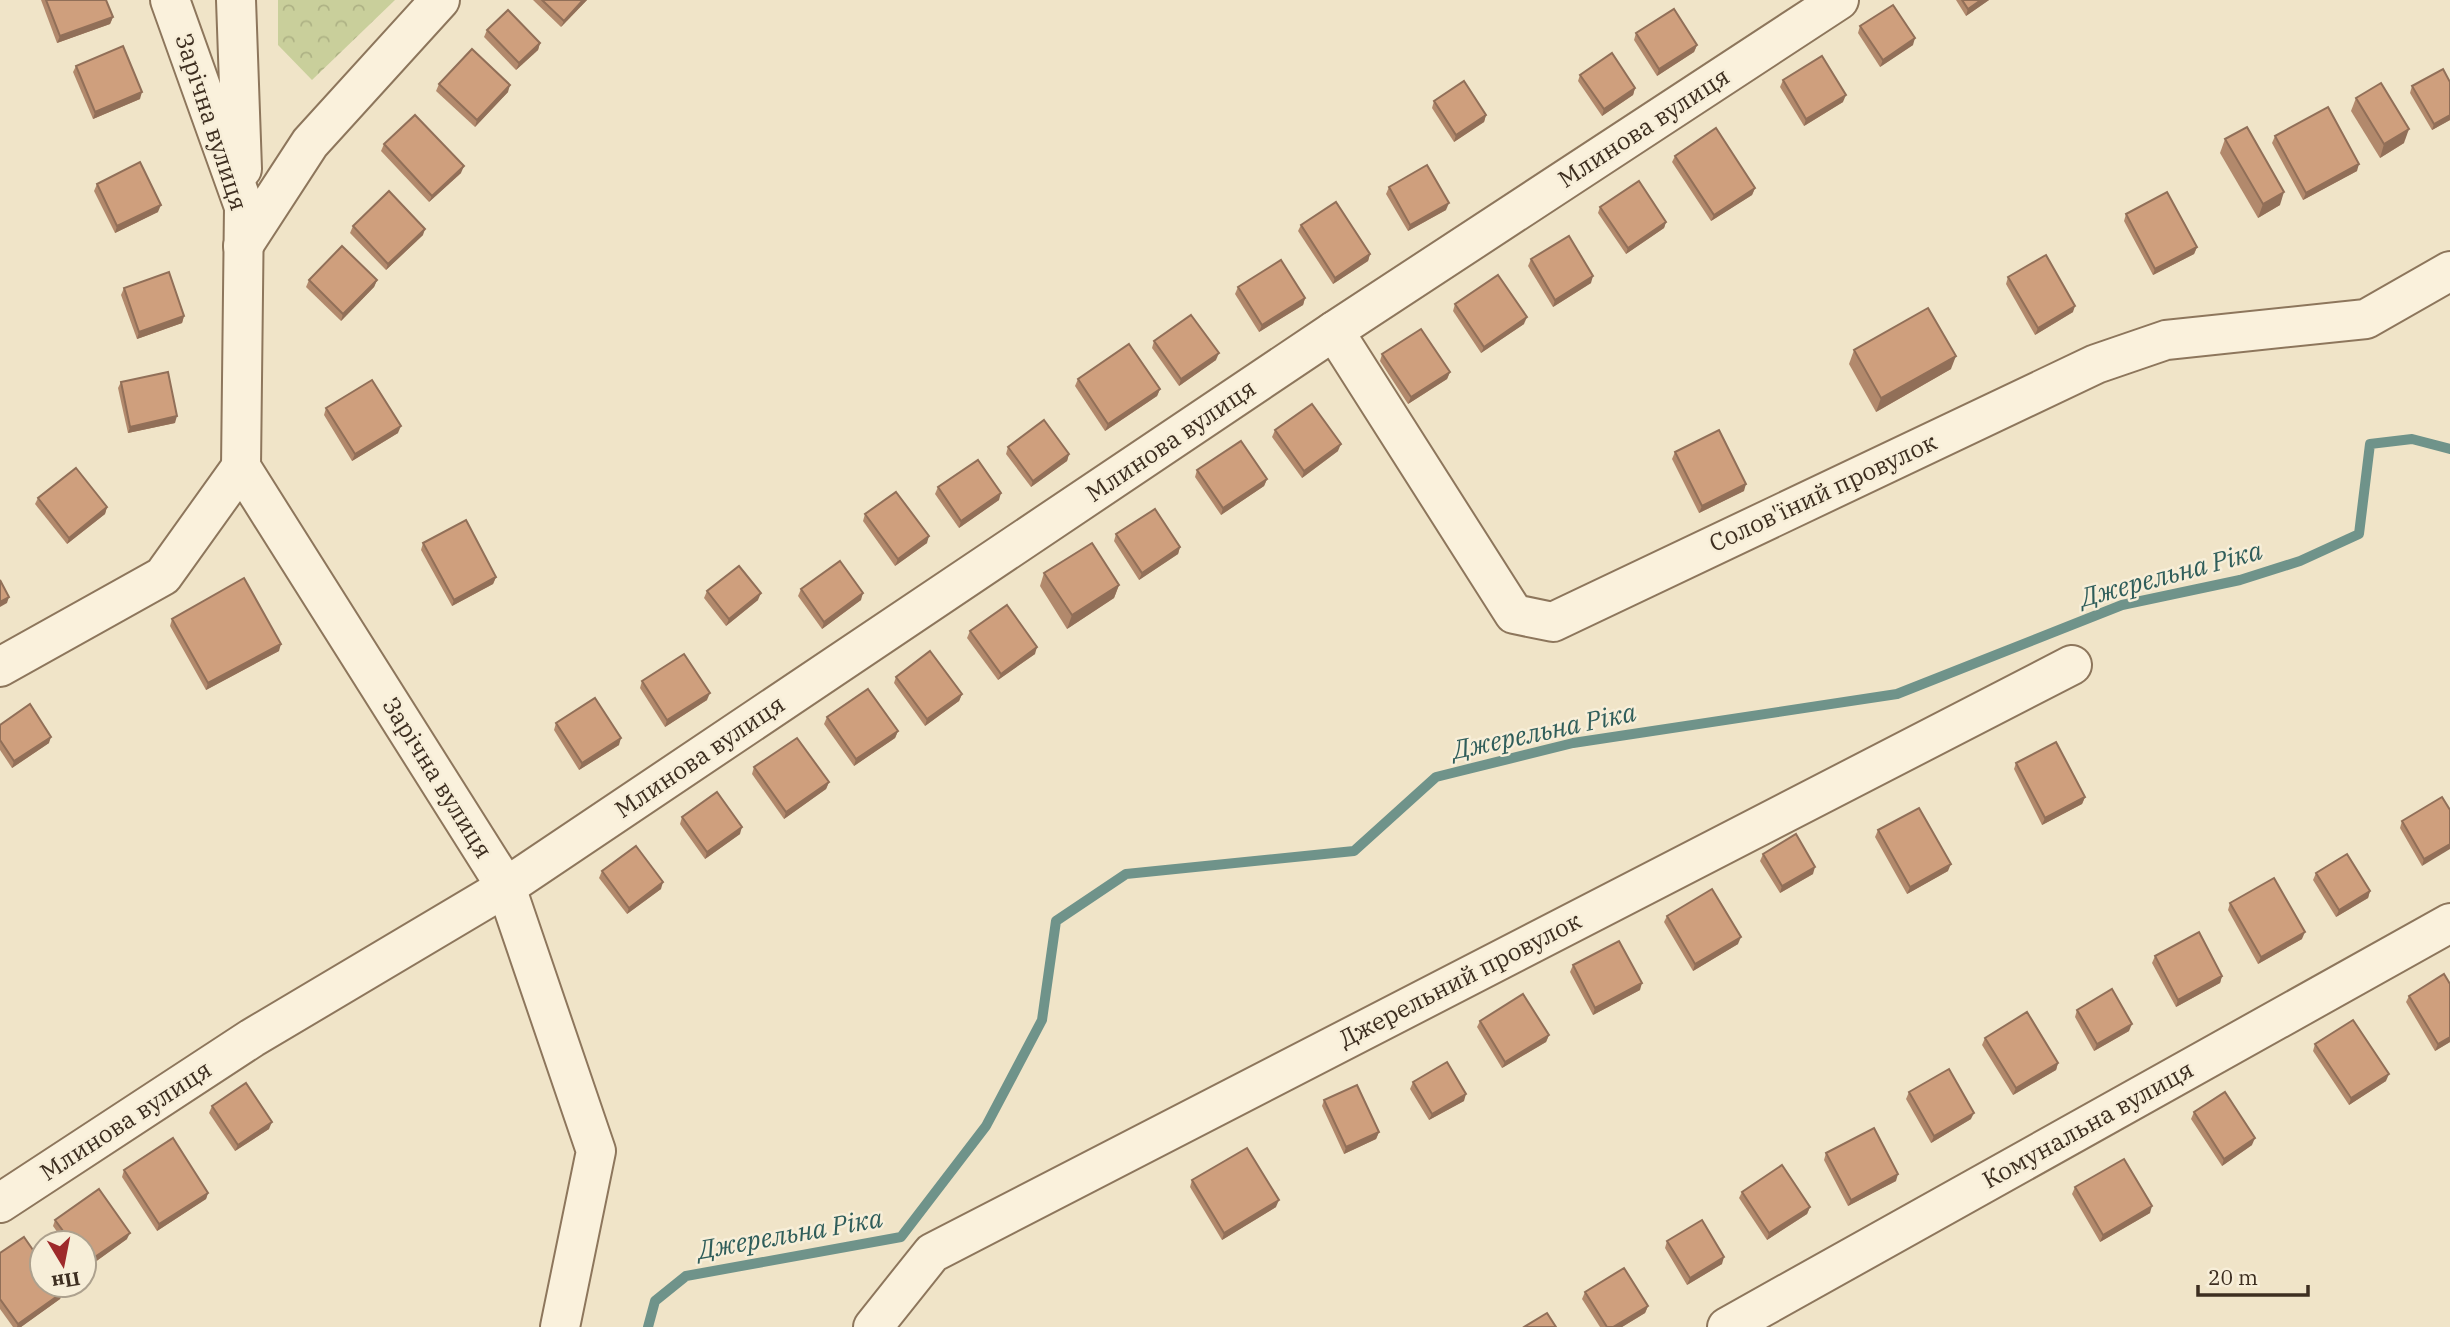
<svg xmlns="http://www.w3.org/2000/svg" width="2450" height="1327" font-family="'IBM Plex Serif',serif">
<defs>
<pattern id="forest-crowns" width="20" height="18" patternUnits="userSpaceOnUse" patternTransform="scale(1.75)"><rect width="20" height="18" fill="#c9cf9b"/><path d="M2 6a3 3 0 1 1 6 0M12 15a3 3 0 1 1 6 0" fill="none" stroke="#aeb285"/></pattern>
</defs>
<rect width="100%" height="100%" fill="#f0e4c8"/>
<polygon fill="url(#forest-crowns)" points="278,0 395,0 312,80 278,45"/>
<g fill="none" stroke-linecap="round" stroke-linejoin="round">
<polyline stroke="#6f938a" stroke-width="10" points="648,1327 655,1301 686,1276 901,1237 986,1126 1042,1020 1056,921 1126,874 1354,851 1436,777 1573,743 1897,694 2122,605 2240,580 2300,561 2359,534 2370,444 2412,439 2450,449"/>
<g stroke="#8d765c" stroke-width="42">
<g id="street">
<polyline points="170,0 244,207 241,467 506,887 596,1151 560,1327"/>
<polyline points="236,0 242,169"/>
<polyline points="243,246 310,143 440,0"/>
<polyline points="1334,331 1514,614 1553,622 2096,364 2166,340 2366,319 2450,271"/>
<polyline points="0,667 163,576 241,467"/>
<polyline points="0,1203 252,1038 506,887 1334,331 1839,0"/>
<polyline points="873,1327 932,1253 2072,665"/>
<polyline points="1727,1327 2450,923"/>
</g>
</g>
<use href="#street" stroke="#faf1dc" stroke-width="38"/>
</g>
<g fill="#b2896c">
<polygon points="41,0 106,0 113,17 110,24 57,43"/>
<polygon points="533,0 587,0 561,27"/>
<polygon points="1956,0 1989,0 1966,16"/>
<polygon points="1860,26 1913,45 1880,67 1858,33"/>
<polygon points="487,30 540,43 538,50 516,70 484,37"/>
<polygon points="1636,33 1697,45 1694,52 1657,76 1634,40"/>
<polygon points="76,66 140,99 93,119 73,72"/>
<polygon points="1580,75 1635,88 1633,95 1602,116 1578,81"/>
<polygon points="1783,80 1843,102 1804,126 1780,87"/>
<polygon points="2450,82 2450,120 2432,130 2410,93 2412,86"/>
<polygon points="439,84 508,92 475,127 436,91"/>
<polygon points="2356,98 2404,143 2380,158 2351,111"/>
<polygon points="1434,101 1486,115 1484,122 1454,142 1432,108"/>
<polygon points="2275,136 2357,171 2303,200 2272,143"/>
<polygon points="2225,139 2280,205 2258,218 2220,153"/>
<polygon points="384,144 461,173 429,202 381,151"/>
<polygon points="1675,156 1755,188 1752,195 1711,221 1672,162"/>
<polygon points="97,184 158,212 115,233 94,191"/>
<polygon points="1389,187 1446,210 1408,231 1386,194"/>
<polygon points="1600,207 1666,222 1664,228 1626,254 1598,213"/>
<polygon points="2126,214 2197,247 2194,254 2153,275 2124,221"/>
<polygon points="1301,225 1370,254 1368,261 1333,284 1298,231"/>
<polygon points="353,226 423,235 386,270 350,233"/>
<polygon points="1531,259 1591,283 1553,307 1528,266"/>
<polygon points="2008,277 2073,312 2035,335 2006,284"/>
<polygon points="309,280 377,280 374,287 341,321 306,287"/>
<polygon points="1238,287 1305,298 1303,305 1259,332 1235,294"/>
<polygon points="124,288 184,316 182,323 137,339 121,295"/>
<polygon points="1455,304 1524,324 1481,353 1453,311"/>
<polygon points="1154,341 1216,360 1179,386 1152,348"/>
<polygon points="1854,350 1951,369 1876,412 1849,364"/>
<polygon points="1382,354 1450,372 1447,379 1408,404 1380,361"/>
<polygon points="1078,379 1160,389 1157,396 1105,431 1075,386"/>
<polygon points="121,382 175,423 128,433 118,388"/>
<polygon points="326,408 398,433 352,461 324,415"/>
<polygon points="1275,430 1338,451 1302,478 1272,437"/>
<polygon points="1008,447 1069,454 1067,461 1031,487 1006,454"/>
<polygon points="1675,452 1744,491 1699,513 1672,459"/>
<polygon points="1197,470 1267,479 1264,486 1221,515 1195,477"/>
<polygon points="938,487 999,500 959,528 935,494"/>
<polygon points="38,498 107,507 105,514 67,544 35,504"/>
<polygon points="865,514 927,543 895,566 863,521"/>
<polygon points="1116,534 1180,547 1178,554 1139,580 1114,541"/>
<polygon points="423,543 496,577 493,584 452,606 421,550"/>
<polygon points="1044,573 1119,585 1114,598 1067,629 1040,586"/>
<polygon points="801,589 861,600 822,629 798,596"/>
<polygon points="707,591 758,600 726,626 704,598"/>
<polygon points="172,619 279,651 206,690 170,626"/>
<polygon points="970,631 1035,654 998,680 967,638"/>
<polygon points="896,677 962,694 959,701 925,726 894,683"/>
<polygon points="642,681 707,700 665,727 640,688"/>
<polygon points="827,717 898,731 895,738 854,766 824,724"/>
<polygon points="556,723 619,745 579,770 554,730"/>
<polygon points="0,725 49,743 12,768 0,750"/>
<polygon points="2016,763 2085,797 2082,804 2042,825 2014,769"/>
<polygon points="754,767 829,782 826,789 784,819 752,774"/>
<polygon points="2450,810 2422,866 2400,828 2402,821"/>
<polygon points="682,817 740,834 705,859 680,824"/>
<polygon points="1878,830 1948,871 1907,894 1875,837"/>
<polygon points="1763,854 1813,874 1780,893 1760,861"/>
<polygon points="602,871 661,889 627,914 599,878"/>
<polygon points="2316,873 2370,891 2368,898 2336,917 2313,880"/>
<polygon points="2230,903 2302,939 2258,964 2228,910"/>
<polygon points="1667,916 1738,944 1693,971 1664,922"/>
<polygon points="2155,956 2222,976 2220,983 2176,1007 2152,963"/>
<polygon points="1573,965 1640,990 1593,1015 1570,972"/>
<polygon points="2409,996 2450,1042 2435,1051 2406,1002"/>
<polygon points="2077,1010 2129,1031 2094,1051 2075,1017"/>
<polygon points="1480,1021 1549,1035 1546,1042 1502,1068 1477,1027"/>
<polygon points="1985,1038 2058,1063 2056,1070 2013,1095 1982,1045"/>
<polygon points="2315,1044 2386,1081 2349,1105 2313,1051"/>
<polygon points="1413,1082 1464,1101 1429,1120 1410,1089"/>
<polygon points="1909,1092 1971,1119 1931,1143 1906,1099"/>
<polygon points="1324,1100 1379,1132 1376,1139 1344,1154 1322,1106"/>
<polygon points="212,1106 269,1129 235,1151 209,1113"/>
<polygon points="2194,1112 2252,1145 2222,1166 2191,1119"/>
<polygon points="1826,1153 1896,1181 1848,1206 1824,1160"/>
<polygon points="124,1170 208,1193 206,1199 157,1231 122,1177"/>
<polygon points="1192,1180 1276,1207 1222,1240 1190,1187"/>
<polygon points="2075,1187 2150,1213 2100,1242 2072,1194"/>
<polygon points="1742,1192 1810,1207 1807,1214 1767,1240 1739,1198"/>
<polygon points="55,1220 127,1239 84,1270 84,1243 65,1243 53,1226"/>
<polygon points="1667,1241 1722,1264 1687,1285 1665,1248"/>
<polygon points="0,1253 63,1292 60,1299 21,1327 13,1327 0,1309"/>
<polygon points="1585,1292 1648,1306 1645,1313 1622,1327 1600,1327 1582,1299"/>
</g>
<g fill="#916f58">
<polygon points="583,0 587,0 561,27 564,21"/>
<polygon points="1981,0 1989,0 1966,16 1968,9"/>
<polygon points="113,17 110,24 57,43 60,36"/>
<polygon points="1915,38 1913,45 1880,67 1883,60"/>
<polygon points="540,43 538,50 516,70 519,63"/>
<polygon points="1697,45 1694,52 1657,76 1659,69"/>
<polygon points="510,85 508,92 475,127 477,120"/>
<polygon points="1635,88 1633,95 1602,116 1604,109"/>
<polygon points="142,92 140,99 93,119 95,112"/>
<polygon points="1846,95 1843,102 1804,126 1806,119"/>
<polygon points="1486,115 1484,122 1454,142 1456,135"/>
<polygon points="2450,115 2450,120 2432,130 2434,124"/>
<polygon points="2409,129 2404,143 2380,158 2384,144"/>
<polygon points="2359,164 2357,171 2303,200 2306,193"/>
<polygon points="464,166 461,173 429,202 432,196"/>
<polygon points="1755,188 1752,195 1711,221 1714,215"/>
<polygon points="2284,192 2280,205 2258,218 2263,204"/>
<polygon points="1449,203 1446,210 1408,231 1410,225"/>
<polygon points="161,205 158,212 115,233 117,226"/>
<polygon points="1666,222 1664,228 1626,254 1628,248"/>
<polygon points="425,229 423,235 386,270 388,264"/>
<polygon points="2197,247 2194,254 2153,275 2155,269"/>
<polygon points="1370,254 1368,261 1333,284 1335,278"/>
<polygon points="1593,276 1591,283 1553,307 1555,300"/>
<polygon points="377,280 374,287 341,321 343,314"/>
<polygon points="1305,298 1303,305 1259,332 1262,325"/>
<polygon points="2075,306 2073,312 2035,335 2038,328"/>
<polygon points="184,316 182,323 137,339 139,332"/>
<polygon points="1527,317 1524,324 1481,353 1484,347"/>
<polygon points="1219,353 1216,360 1179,386 1181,379"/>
<polygon points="1956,356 1951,369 1876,412 1881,398"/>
<polygon points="1450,372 1447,379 1408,404 1411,397"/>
<polygon points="1160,389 1157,396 1105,431 1108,424"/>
<polygon points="177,416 175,423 128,433 130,427"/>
<polygon points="401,426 398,433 352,461 355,454"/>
<polygon points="1341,444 1338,451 1302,478 1304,471"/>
<polygon points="1069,454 1067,461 1031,487 1033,481"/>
<polygon points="1267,479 1264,486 1221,515 1223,508"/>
<polygon points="1746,484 1744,491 1699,513 1702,506"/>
<polygon points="1001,493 999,500 959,528 961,521"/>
<polygon points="107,507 105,514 67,544 69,538"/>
<polygon points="929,536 927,543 895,566 898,559"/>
<polygon points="1180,547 1178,554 1139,580 1142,573"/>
<polygon points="496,577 493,584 452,606 454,600"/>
<polygon points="1119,585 1114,598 1067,629 1072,615"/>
<polygon points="761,593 758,600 726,626 729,619"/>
<polygon points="863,593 861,600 822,629 824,622"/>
<polygon points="9,597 7,603 0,607 0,602"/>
<polygon points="281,644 279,651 206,690 208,683"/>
<polygon points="1037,647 1035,654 998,680 1001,674"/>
<polygon points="710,693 707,700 665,727 667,720"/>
<polygon points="962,694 959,701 925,726 927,719"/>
<polygon points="898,731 895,738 854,766 856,759"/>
<polygon points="51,737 49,743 12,768 14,761"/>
<polygon points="621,738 619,745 579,770 582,763"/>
<polygon points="829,782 826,789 784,819 786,812"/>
<polygon points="2085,797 2082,804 2042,825 2045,818"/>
<polygon points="742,827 740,834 705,859 707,852"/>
<polygon points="2450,844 2450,849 2422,866 2424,859"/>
<polygon points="1951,864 1948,871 1907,894 1910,887"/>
<polygon points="1815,867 1813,874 1780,893 1782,886"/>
<polygon points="663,882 661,889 627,914 629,908"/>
<polygon points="2370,891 2368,898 2336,917 2339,910"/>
<polygon points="2305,932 2302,939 2258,964 2261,957"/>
<polygon points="1741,937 1738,944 1693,971 1695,964"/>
<polygon points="2222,976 2220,983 2176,1007 2178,1000"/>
<polygon points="1642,983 1640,990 1593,1015 1595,1008"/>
<polygon points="2132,1024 2129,1031 2094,1051 2097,1044"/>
<polygon points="1549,1035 1546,1042 1502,1068 1505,1062"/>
<polygon points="2450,1037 2450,1042 2435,1051 2438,1044"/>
<polygon points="2058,1063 2056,1070 2013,1095 2016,1088"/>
<polygon points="2389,1074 2386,1081 2349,1105 2351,1098"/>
<polygon points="1466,1094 1464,1101 1429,1120 1432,1114"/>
<polygon points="1974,1113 1971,1119 1931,1143 1934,1136"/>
<polygon points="272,1122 269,1129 235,1151 238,1145"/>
<polygon points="1379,1132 1376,1139 1344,1154 1346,1147"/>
<polygon points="2255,1138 2252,1145 2222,1166 2224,1159"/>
<polygon points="1898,1174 1896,1181 1848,1206 1851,1200"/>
<polygon points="208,1193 206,1199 157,1231 159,1224"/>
<polygon points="1279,1200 1276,1207 1222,1240 1224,1233"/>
<polygon points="2152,1206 2150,1213 2100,1242 2103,1235"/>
<polygon points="1810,1207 1807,1214 1767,1240 1769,1233"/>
<polygon points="130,1233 127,1239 84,1270 86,1263"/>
<polygon points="1724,1257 1722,1264 1687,1285 1690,1278"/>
<polygon points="63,1292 60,1299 21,1327 17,1327 18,1324"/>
<polygon points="1648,1306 1645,1313 1622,1327 1613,1327"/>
</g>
<g fill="#cf9f7d" stroke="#916f58" stroke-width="2">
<polygon points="46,0 106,0 113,17 60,36"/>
<polygon points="542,0 583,0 564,21"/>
<polygon points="1962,0 1981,0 1968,9"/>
<polygon points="1893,5 1915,38 1883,60 1860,26"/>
<polygon points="1674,9 1697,45 1659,69 1636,33"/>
<polygon points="508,10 540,43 519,63 487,30"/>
<polygon points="123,46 142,92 95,112 76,66"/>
<polygon points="472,49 510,85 477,120 439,84"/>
<polygon points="1612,53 1635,88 1604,109 1580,75"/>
<polygon points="1822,56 1846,95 1806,119 1783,80"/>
<polygon points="2443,69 2450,82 2450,115 2434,124 2412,86"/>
<polygon points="1464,81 1486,115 1456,135 1434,101"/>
<polygon points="2381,83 2409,129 2384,144 2356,98"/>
<polygon points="2328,107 2359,164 2306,193 2275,136"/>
<polygon points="415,115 464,166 432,196 384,144"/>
<polygon points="2247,127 2284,192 2263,204 2225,139"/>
<polygon points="1716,128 1755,188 1714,215 1675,156"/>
<polygon points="140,162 161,205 117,226 97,184"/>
<polygon points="1427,165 1449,203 1410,225 1389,187"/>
<polygon points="1639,181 1666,222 1628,248 1600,207"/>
<polygon points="389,191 425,229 388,264 353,226"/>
<polygon points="2167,192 2197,247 2155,269 2126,214"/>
<polygon points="1336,202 1370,254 1335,278 1301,225"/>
<polygon points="1569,236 1593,276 1555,300 1531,259"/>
<polygon points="342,246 377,280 343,314 309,280"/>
<polygon points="2046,255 2075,306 2038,328 2008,277"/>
<polygon points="1281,260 1305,298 1262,325 1238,287"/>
<polygon points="169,272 184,316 139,332 124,288"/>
<polygon points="1498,275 1527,317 1484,347 1455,304"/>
<polygon points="1928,308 1956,356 1881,398 1854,350"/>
<polygon points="1191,315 1219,353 1181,379 1154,341"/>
<polygon points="1421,329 1450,372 1411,397 1382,354"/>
<polygon points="1129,344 1160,389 1108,424 1078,379"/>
<polygon points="168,372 177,416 130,427 121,382"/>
<polygon points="372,380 401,426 355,454 326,408"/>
<polygon points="1312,404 1341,444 1304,471 1275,430"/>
<polygon points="1044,420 1069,454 1033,481 1008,447"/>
<polygon points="1719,430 1746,484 1702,506 1675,452"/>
<polygon points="1241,441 1267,479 1223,508 1197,470"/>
<polygon points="978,460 1001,493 961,521 938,487"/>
<polygon points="76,468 107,507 69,538 38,498"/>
<polygon points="896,492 929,536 898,559 865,514"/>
<polygon points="1155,509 1180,547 1142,573 1116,534"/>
<polygon points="466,520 496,577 454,600 423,543"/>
<polygon points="1092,543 1119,585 1072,615 1044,573"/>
<polygon points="840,561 863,593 824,622 801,589"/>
<polygon points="739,566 761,593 729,619 707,591"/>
<polygon points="244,578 281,644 208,683 172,619"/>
<polygon points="0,580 9,597 0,602"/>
<polygon points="1007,605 1037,647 1001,674 970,631"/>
<polygon points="930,651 962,694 927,719 896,677"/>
<polygon points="684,654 710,693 667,720 642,681"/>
<polygon points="868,689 898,731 856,759 827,717"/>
<polygon points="595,698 621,738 582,763 556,723"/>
<polygon points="30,704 51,737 14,761 0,740 0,725"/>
<polygon points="797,738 829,782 786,812 754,767"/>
<polygon points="2056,742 2085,797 2045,818 2016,763"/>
<polygon points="717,792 742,827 707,852 682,817"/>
<polygon points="2442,797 2450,810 2450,844 2424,859 2402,821"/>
<polygon points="1919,808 1951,864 1910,887 1878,830"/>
<polygon points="1796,834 1815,867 1782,886 1763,854"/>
<polygon points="636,846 663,882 629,908 602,871"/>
<polygon points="2347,854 2370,891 2339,910 2316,873"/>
<polygon points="2274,878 2305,932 2261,957 2230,903"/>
<polygon points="1712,889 1741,937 1695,964 1667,916"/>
<polygon points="2199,932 2222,976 2178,1000 2155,956"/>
<polygon points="1619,941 1642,983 1595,1008 1573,965"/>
<polygon points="2444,974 2450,984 2450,1037 2438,1044 2409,996"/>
<polygon points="2112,989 2132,1024 2097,1044 2077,1010"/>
<polygon points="1523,994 1549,1035 1505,1062 1480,1021"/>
<polygon points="2027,1012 2058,1063 2016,1088 1985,1038"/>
<polygon points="2353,1020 2389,1074 2351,1098 2315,1044"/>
<polygon points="1447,1062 1466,1094 1432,1114 1413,1082"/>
<polygon points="1949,1069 1974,1113 1934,1136 1909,1092"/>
<polygon points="246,1083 272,1122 238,1145 212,1106"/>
<polygon points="1357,1085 1379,1132 1346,1147 1324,1100"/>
<polygon points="2225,1092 2255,1138 2224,1159 2194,1112"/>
<polygon points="1874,1128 1898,1174 1851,1200 1826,1153"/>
<polygon points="173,1138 208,1193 159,1224 124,1170"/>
<polygon points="1247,1148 1279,1200 1224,1233 1192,1180"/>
<polygon points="2124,1159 2152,1206 2103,1235 2075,1187"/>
<polygon points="1782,1165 1810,1207 1769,1233 1742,1192"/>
<polygon points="99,1189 130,1233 86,1263 84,1260 84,1243 72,1243 55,1220"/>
<polygon points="1702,1220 1724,1257 1690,1278 1667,1241"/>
<polygon points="24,1237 42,1263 42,1285 58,1285 63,1292 18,1324 0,1299 0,1253"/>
<polygon points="1624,1268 1648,1306 1613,1327 1607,1327 1585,1292"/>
<polygon points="1547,1313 1556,1327 1524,1327"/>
</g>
<g text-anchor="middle" stroke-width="5" stroke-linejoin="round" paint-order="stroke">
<g font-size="24" fill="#3d2e20" stroke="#f7eed8">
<text transform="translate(211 122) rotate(72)" y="8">Зарічна вулиця</text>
<text transform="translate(1644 128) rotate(-33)" y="8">Млинова вулиця</text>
<text transform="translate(1171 441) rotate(-34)" y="8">Млинова вулиця</text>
<text transform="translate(1823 493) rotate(-25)" y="8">Солов'їний провулок</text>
<text transform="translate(700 757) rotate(-34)" y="8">Млинова вулиця</text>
<text transform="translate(437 778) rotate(58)" y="8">Зарічна вулиця</text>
<text transform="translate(1460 980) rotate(-27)" y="8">Джерельний провулок</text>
<text transform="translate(126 1121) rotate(-33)" y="8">Млинова вулиця</text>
<text transform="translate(2088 1125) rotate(-29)" y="8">Комунальна вулиця</text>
</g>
<g font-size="26" font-style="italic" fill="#2f5d5a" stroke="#f7eed8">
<text transform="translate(2171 574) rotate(-15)" y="9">Джерельна Ріка</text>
<text transform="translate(1544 731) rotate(-12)" y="9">Джерельна Ріка</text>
<text transform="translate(790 1234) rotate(-10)" y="9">Джерельна Ріка</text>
</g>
</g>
<g transform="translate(63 1264) rotate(170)"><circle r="33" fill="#f7eed8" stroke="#ada18e" stroke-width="2"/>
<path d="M0-5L12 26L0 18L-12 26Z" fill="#9e2a2b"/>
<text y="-10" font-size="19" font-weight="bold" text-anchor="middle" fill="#3d2e20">Пн</text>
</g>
<path d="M2198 1285v10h110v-10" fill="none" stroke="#3d2e20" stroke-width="3.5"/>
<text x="2208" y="1285" font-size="21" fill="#3d2e20" stroke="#f7eed8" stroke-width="5" paint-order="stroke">20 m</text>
</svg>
